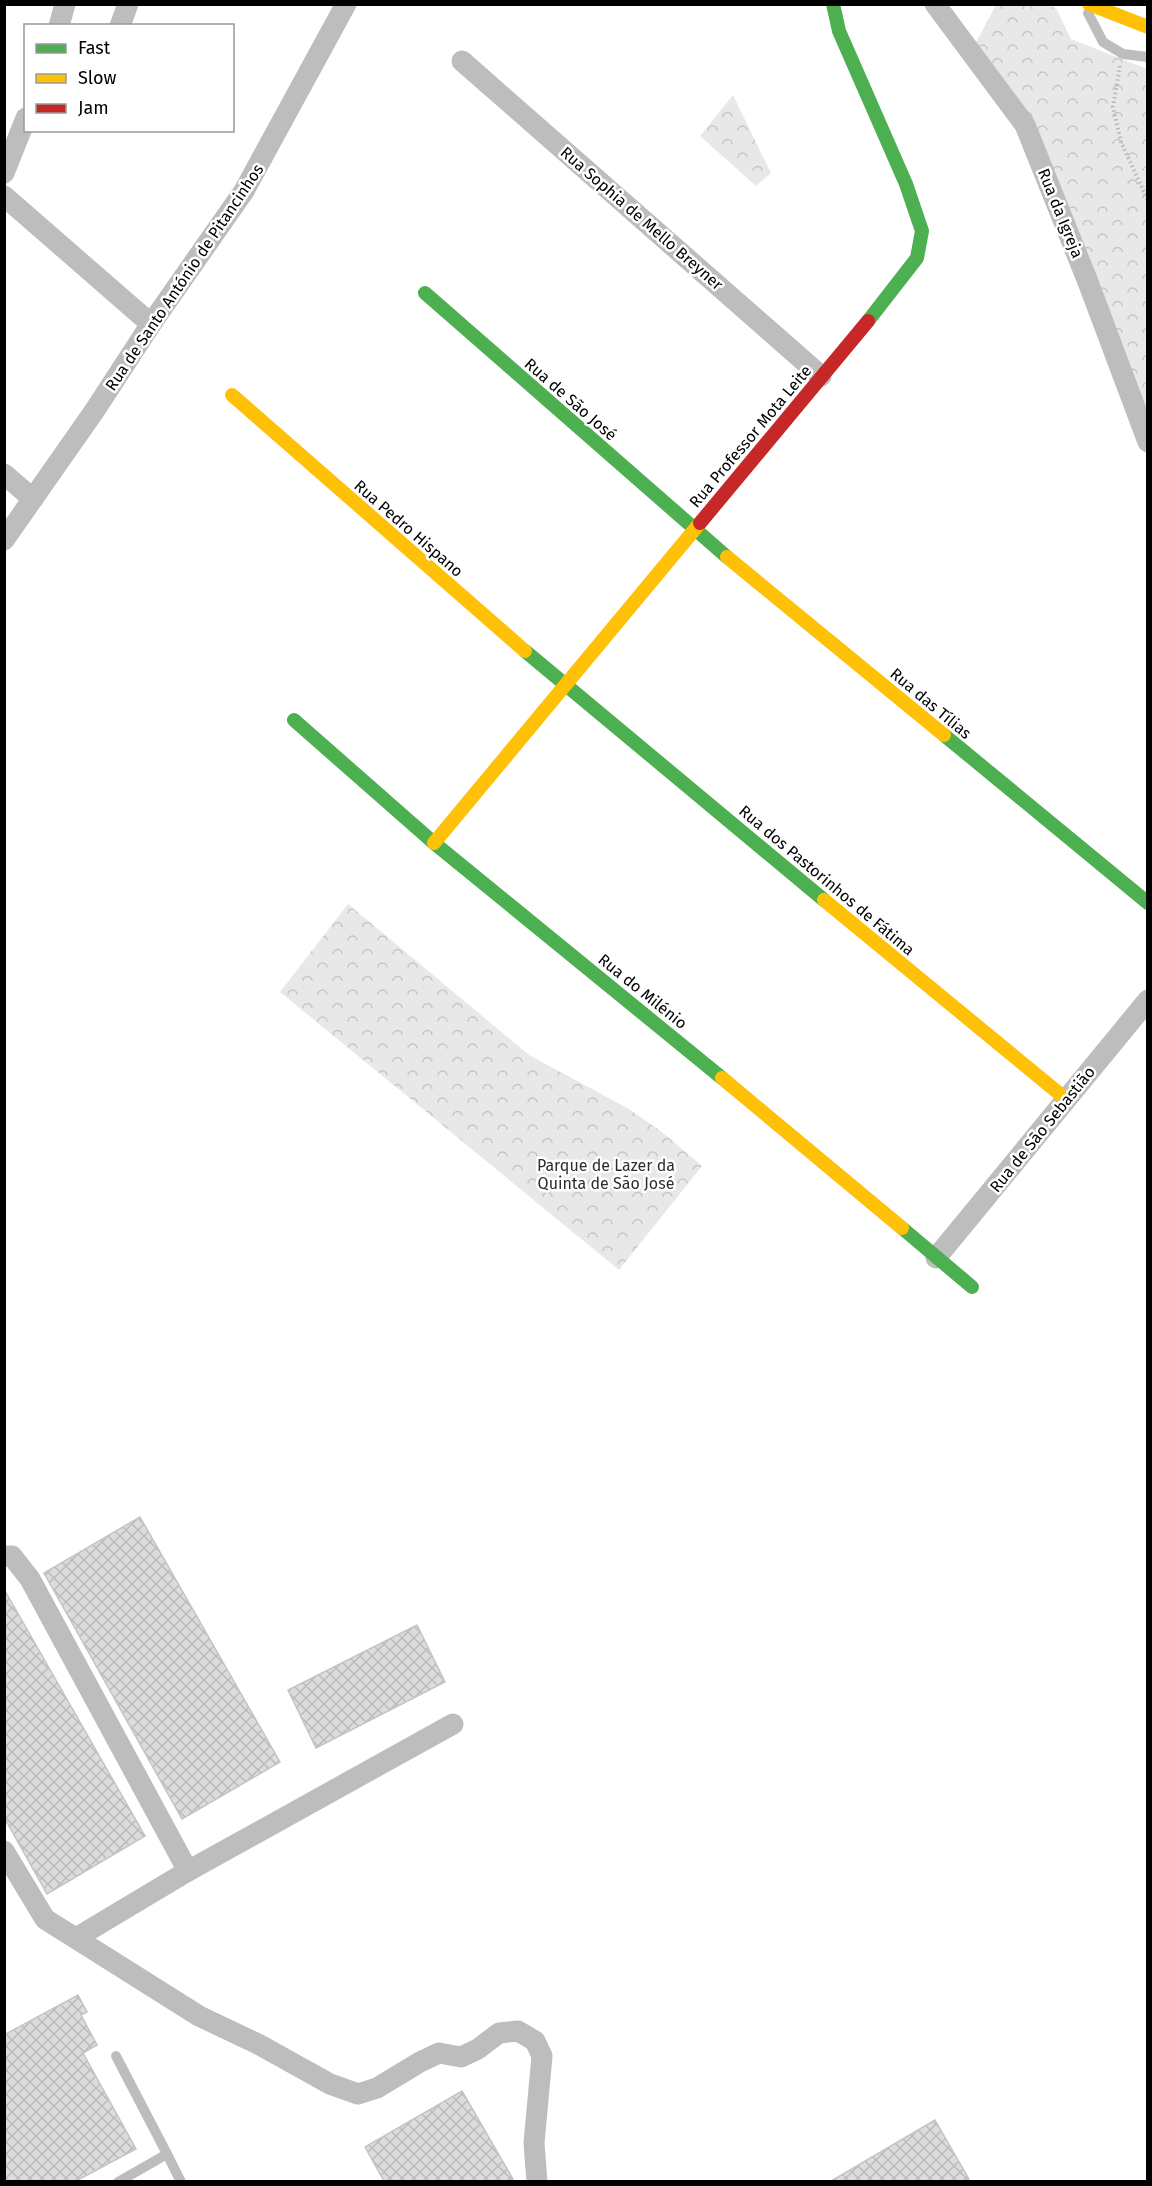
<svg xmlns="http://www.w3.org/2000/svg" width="1152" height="2186" font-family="'Fira Sans',sans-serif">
<defs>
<pattern id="forest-crowns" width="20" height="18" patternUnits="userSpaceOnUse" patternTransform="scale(1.5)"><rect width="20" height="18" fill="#e8e8e8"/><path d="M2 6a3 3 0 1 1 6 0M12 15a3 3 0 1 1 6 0" fill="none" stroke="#c5c5c5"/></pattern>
<pattern id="building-cross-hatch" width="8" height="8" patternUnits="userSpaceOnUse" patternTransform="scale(1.5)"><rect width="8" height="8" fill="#dcdcdc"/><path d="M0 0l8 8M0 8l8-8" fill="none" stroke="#bbb"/></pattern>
</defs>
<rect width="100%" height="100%" fill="#fff"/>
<g fill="url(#forest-crowns)">
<polygon points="996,5 1047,5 1056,8 1071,39 1147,69 1147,429 1043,149 975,44"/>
<polygon points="733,95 771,173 756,186 700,136"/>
<polygon points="348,904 529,1055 629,1109 662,1132 702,1166 619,1270 280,992"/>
</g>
<g fill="url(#building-cross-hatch)" stroke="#c4c4c4" stroke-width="1.5">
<polygon points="140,1517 280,1762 182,1819 44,1573"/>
<polygon points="4,1589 145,1836 47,1894 4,1817"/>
<polygon points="417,1625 445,1682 316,1748 288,1690"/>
<polygon points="78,1995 87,2012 81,2015 97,2045 83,2053 136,2149 76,2181 4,2181 4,2035"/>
<polygon points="462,2091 514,2181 384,2181 365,2147"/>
<polygon points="935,2120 970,2181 831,2181"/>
</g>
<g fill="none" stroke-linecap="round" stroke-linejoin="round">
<polyline stroke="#b8b8b8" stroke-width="4" stroke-dasharray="1.5 3" stroke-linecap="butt" points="1120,66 1113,107 1121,142 1148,201"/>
<g stroke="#bdbdbd" stroke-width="10">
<polyline points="1088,13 1103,42 1123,54 1148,57"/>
<polyline points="116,2056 167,2154"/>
<polyline points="118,2182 167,2154 181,2182"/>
</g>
<g stroke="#bdbdbd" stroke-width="21">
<polyline points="935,4 1025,125 1088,282 1148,442"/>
<polyline points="59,26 65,4"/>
<polyline points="120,26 128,4"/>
<polyline points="462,61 821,376"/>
<polyline points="4,173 26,118"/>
<polyline points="4,196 151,324"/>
<polyline points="4,474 33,499"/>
<polyline points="4,540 95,410 151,324 244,191 346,4"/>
<polyline points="936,1258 1148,1000"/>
<polyline points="4,1556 12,1556 30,1579 188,1871"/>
<polyline points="4,1851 45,1919 199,2016 258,2044 330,2084 358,2094 377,2088 420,2062 439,2053 461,2057 478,2049 499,2033 518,2031 535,2041 542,2056 534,2143 537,2182"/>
<polyline points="76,1938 188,1871 453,1724"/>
</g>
<g stroke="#4caf50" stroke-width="14">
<polyline points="833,4 839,31 906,184 922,231 917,258 868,321"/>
<polyline points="425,293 727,557"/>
<polyline points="525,651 824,900"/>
<polyline points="294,720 434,843 722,1078"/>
<polyline points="944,735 1148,903"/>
<polyline points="902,1228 972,1287"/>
</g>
<g stroke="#ffc107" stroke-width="14">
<polyline points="1089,4 1148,27"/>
<polyline points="232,395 525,651"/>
<polyline points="727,557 944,735"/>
<polyline points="434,843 700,523"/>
<polyline points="824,900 1067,1100"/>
<polyline points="722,1078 902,1228"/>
</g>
<polyline stroke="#c62828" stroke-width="14" points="700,523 868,321"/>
</g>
<g text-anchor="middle" stroke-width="5" stroke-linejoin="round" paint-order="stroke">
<g font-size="16" fill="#000" stroke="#fff">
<text transform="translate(1061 213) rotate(68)" y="6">Rua da Igreja</text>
<text transform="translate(642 218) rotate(41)" y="6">Rua Sophia de Mello Breyner</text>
<text transform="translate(184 277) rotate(-56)" y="6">Rua de Santo António de Pitancinhos</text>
<text transform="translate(571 399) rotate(41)" y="6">Rua de São José</text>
<text transform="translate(750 436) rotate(-50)" y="6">Rua Professor Mota Leite</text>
<text transform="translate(409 528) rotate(41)" y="6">Rua Pedro Hispano</text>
<text transform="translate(931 703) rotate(40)" y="6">Rua das Tílias</text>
<text transform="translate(827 880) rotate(40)" y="6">Rua dos Pastorinhos de Fátima</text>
<text transform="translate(643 991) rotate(39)" y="6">Rua do Milénio</text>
<text transform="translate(1042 1129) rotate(-51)" y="6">Rua de São Sebastião</text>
</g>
<g font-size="16" fill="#2d2d2d" stroke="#fff">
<text x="606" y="1171">Parque de Lazer da<tspan x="606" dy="18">Quinta de São José</tspan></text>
</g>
</g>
<rect width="1152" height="2186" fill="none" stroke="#000000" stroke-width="12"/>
<rect x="24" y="24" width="210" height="108" fill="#ffffff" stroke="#999999" stroke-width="1.5"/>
<rect x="36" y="44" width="30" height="9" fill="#4caf50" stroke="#999999" stroke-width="1.5"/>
<text x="78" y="54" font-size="18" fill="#000000">Fast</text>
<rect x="36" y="74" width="30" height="9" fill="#ffc107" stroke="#999999" stroke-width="1.5"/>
<text x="78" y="84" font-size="18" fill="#000000">Slow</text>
<rect x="36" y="104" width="30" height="9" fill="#c62828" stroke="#999999" stroke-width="1.5"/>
<text x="78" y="114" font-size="18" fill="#000000">Jam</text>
</svg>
